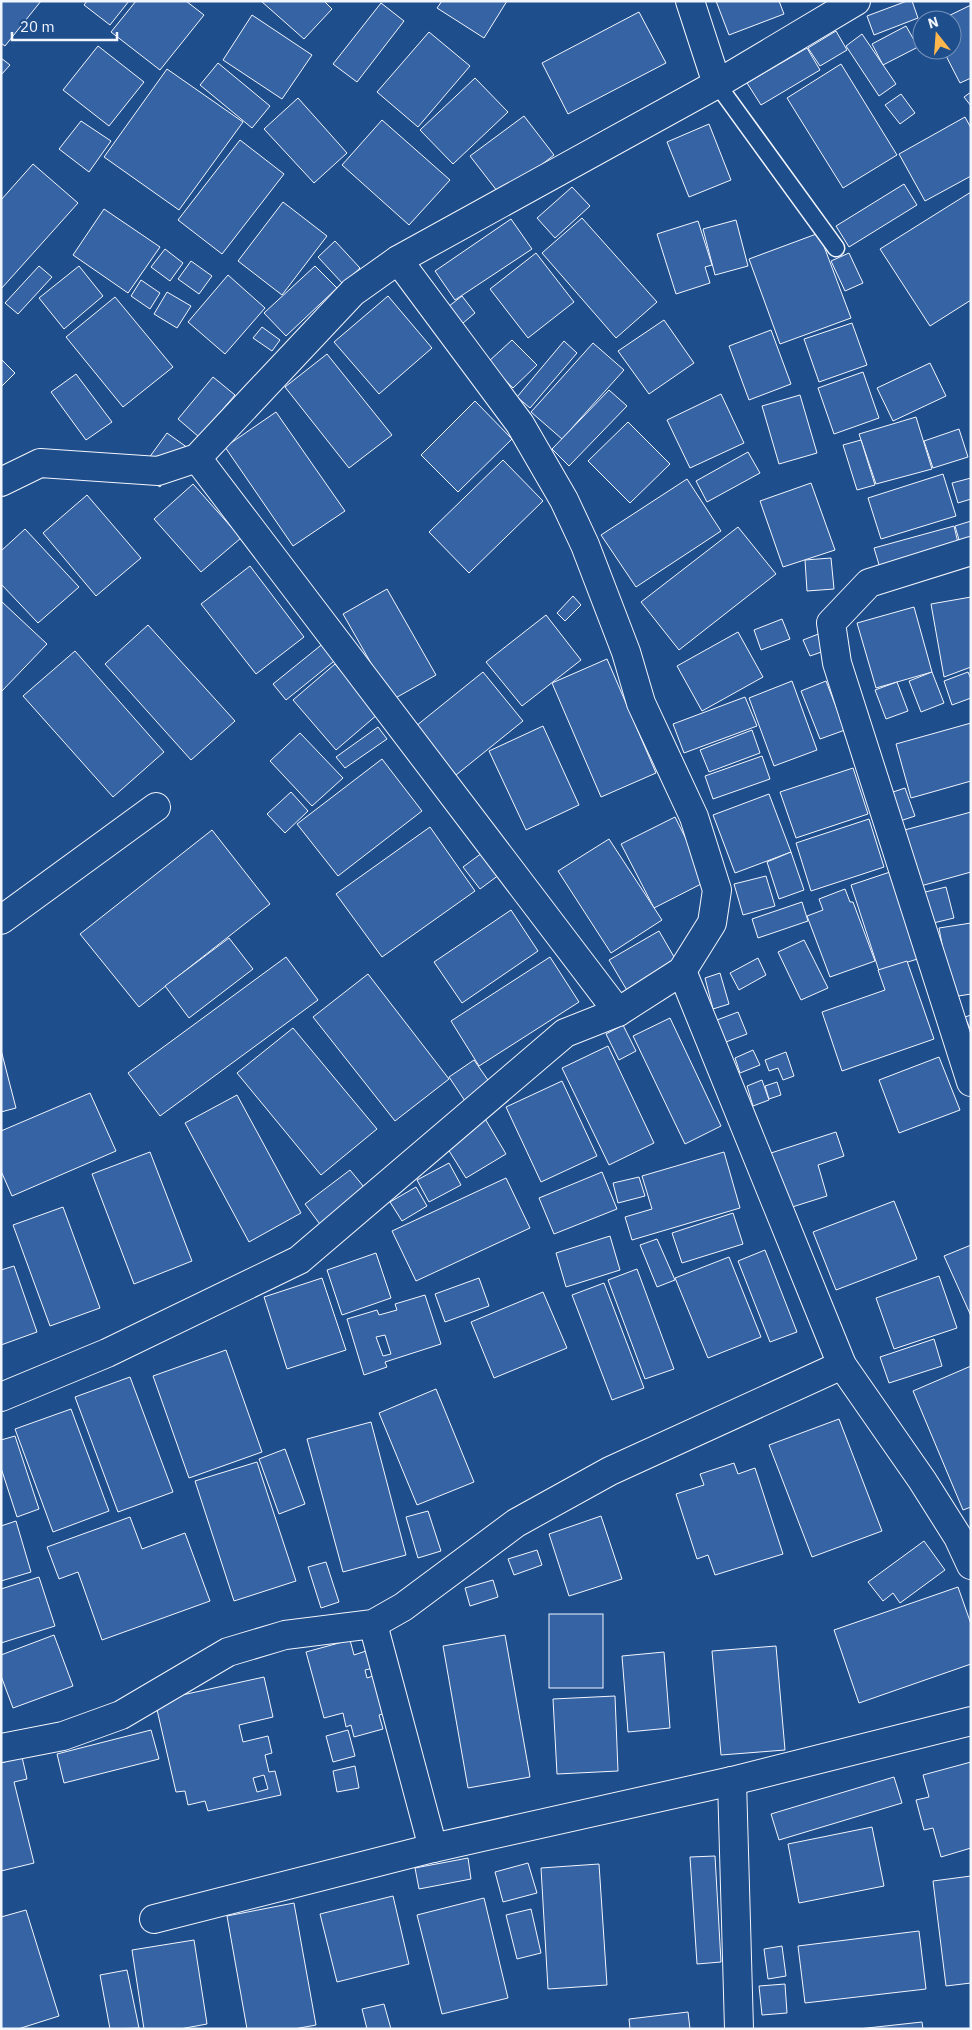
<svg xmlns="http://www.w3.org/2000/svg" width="972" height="2030" font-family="'IBM Plex Sans',sans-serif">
<rect width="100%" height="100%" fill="#1f4e8c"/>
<g fill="#3563a3" stroke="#f2f6ff" fill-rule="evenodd">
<polygon points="1,1 41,1 5,46 1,43"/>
<polygon points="87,1 129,1 110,25 84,5"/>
<polygon points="136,1 186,1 204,15 160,70 111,32"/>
<polygon points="261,1 324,1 332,9 304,39"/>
<polygon points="442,1 507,1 484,38 437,8"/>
<polygon points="716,1 779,1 784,14 729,35"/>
<polygon points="907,1 912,1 918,18 874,35 867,16"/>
<polygon points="381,3 404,21 357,82 333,64"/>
<polygon points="971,5 971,78 960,83 943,50 952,50 952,20 940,20"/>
<polygon points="639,12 666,63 568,114 542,63"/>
<polygon points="252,15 312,55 282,99 223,60"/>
<polygon points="906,26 918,47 883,65 872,44"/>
<polygon points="836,31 847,50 820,66 808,48"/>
<polygon points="429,32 470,66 418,127 377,92"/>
<polygon points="862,34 896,84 879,96 846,46"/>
<polygon points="98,46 144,82 109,126 63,90"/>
<polygon points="807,48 820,70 761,105 747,83"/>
<polygon points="1,58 10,65 1,75"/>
<polygon points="218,63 270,106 252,128 200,85"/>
<polygon points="841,64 897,155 843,188 787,98"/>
<polygon points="167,69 243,122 179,210 104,157"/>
<polygon points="475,78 508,112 453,164 420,130"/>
<polygon points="971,92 971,106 964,97"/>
<polygon points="901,94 915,113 900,124 885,105"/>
<polygon points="298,98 347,153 314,183 264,129"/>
<polygon points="524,116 554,155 501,196 470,156"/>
<polygon points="965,117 971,128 971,176 925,201 899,154"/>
<polygon points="382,120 450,180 409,225 342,165"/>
<polygon points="81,121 111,141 89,172 59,149"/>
<polygon points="709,124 731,180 689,197 667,142"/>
<polygon points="240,140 284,174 222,254 178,220"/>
<polygon points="33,164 78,203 1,289 1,200"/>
<polygon points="904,184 917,205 849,247 836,226"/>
<polygon points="572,187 590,206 555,238 537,218"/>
<polygon points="971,192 971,300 930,326 880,249"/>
<polygon points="283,202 327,236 282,295 238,261"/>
<polygon points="104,209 160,247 128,293 73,255"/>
<polygon points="582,218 657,302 616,338 542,253"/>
<polygon points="511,219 532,249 455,300 435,271"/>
<polygon points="736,220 748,266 715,275 703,229"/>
<polygon points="698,221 712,265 705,267 710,283 676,294 657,234"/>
<polygon points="819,233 851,318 780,344 749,259"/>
<polygon points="335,241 360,268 343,284 318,257"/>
<polygon points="165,249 183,263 170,281 151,267"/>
<polygon points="536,253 574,302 528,338 490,289"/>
<polygon points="849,253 863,283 845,291 831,261"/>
<polygon points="191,261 212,276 199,294 178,279"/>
<polygon points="39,266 52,277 18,314 5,303"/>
<polygon points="79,266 103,296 64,329 39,298"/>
<polygon points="315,266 337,288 286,336 264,313"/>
<polygon points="228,275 265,308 225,354 188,322"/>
<polygon points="141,280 160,293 150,309 131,296"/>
<polygon points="167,292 191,306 177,328 154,314"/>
<polygon points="388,296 432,348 379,394 334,342"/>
<polygon points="462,296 475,313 457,328 444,310"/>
<polygon points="115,297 173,367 123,407 66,337"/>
<polygon points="664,320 694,363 649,394 618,351"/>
<polygon points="852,323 867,365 819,382 804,339"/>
<polygon points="262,327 280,340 272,351 253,338"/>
<polygon points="771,330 791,384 749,400 729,346"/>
<polygon points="512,340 537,365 513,388 488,362"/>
<polygon points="564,341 577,353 530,408 517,397"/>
<polygon points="593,343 624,370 562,439 531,412"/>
<polygon points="327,354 392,435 349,468 285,387"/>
<polygon points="1,359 15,373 1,387"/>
<polygon points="930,363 946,396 893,421 877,388"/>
<polygon points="863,372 879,418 834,434 818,388"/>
<polygon points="76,374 112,422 86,440 51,392"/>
<polygon points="213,377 235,395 199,437 178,419"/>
<polygon points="609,390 627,406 569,466 552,449"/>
<polygon points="721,394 744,443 690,468 667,420"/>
<polygon points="800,395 817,453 779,464 762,406"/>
<polygon points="475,401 512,439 458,492 421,455"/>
<polygon points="276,412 345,511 293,546 225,447"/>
<polygon points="916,417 932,469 876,484 859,434"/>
<polygon points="628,422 670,464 630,503 588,461"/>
<polygon points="959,429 968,457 933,468 924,441"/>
<polygon points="167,433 188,448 160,487 138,473"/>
<polygon points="861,440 875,485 857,490 843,445"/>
<polygon points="748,452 760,473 707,502 696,481"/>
<polygon points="503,460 543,501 469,573 429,532"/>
<polygon points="943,474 956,516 881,539 868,498"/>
<polygon points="971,478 971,499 958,503 952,483"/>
<polygon points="687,479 721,531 636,587 601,535"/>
<polygon points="811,483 835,550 783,567 760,501"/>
<polygon points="193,484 241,538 201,572 154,519"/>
<polygon points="87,495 141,558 96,596 43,533"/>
<polygon points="971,521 971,548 962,550 955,526"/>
<polygon points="954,526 959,547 880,568 874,548"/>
<polygon points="738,527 776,574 679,650 641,602"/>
<polygon points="25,529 79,587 38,623 1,584 1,551"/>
<polygon points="831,558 834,589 807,591 805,560"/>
<polygon points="250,566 304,637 256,674 201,604"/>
<polygon points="387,589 436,675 392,700 343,614"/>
<polygon points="573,596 581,605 565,621 557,613"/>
<polygon points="971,597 971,667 944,677 931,604"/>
<polygon points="1,601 47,644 1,692"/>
<polygon points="914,607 932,672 876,688 857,623"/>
<polygon points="546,615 581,660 522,706 486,662"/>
<polygon points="782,619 790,639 761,650 754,630"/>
<polygon points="148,625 235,721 191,760 105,664"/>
<polygon points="738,632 763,677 702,711 677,666"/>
<polygon points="821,633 827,650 810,656 803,640"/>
<polygon points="325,642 338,658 286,700 273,684"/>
<polygon points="75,651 164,752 113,797 23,696"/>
<polygon points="607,659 656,773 601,797 552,683"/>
<polygon points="335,664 378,714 336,750 293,700"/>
<polygon points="483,672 523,721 456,775 416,726"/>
<polygon points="932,672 944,703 921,712 909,681"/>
<polygon points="968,672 971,679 971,698 952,705 944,681"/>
<polygon points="792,681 817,750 774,766 749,698"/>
<polygon points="826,681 845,730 820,739 801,691"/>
<polygon points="897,682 908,711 886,719 875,690"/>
<polygon points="745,697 757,726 684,753 673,724"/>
<polygon points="971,723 971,781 911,798 896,744"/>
<polygon points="543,726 579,805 526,830 489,751"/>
<polygon points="378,727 387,739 345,768 336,757"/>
<polygon points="752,730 760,753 709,772 700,750"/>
<polygon points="300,733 343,778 312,806 270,761"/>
<polygon points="762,756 770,779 713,799 705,776"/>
<polygon points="382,759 422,811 338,876 297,824"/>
<polygon points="853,768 868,814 796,838 780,792"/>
<polygon points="905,788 915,816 894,823 884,795"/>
<polygon points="291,792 308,811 285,833 267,814"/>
<polygon points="769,794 791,852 735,873 713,815"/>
<polygon points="971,812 971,872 917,887 901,831"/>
<polygon points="675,817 707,881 654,908 621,844"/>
<polygon points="869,819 884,867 811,891 796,843"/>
<polygon points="430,827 475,891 382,957 336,894"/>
<polygon points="212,830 270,904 139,1007 80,934"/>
<polygon points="609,839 662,920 611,953 558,871"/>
<polygon points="486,850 503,872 480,889 463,867"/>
<polygon points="791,852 804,890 779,899 767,862"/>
<polygon points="899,869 927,956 879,971 851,885"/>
<polygon points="766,876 775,906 743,915 734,884"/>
<polygon points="946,887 954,918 925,925 917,894"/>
<polygon points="845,889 850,902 853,902 875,961 830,977 807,916 823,910 819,899"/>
<polygon points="802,902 808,921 758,938 752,919"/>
<polygon points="511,910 538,951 462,1003 434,962"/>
<polygon points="971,923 971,994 952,997 939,928"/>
<polygon points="659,931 677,962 628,992 609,960"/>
<polygon points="229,938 253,969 189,1018 165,986"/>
<polygon points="804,940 828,988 801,1000 778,952"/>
<polygon points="286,957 318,1000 160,1116 128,1073"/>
<polygon points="550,957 579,1002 479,1066 451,1021"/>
<polygon points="758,958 766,975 739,990 730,973"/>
<polygon points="907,961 934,1039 842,1071 822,1012 885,990 878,970"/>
<polygon points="720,973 729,1004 713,1009 705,978"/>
<polygon points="368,974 449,1079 395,1121 313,1017"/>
<polygon points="738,1012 747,1034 718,1045 709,1023"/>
<polygon points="971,1015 971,1031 965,1017"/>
<polygon points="670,1018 721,1126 685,1144 633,1036"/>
<polygon points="623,1025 636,1051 619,1060 606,1034"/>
<polygon points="293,1028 377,1129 321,1175 237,1073"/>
<polygon points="608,1046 654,1143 609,1165 562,1068"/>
<polygon points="1,1050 16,1108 1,1112"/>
<polygon points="753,1050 760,1065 740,1073 735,1058"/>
<polygon points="786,1052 794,1076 783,1080 778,1068 769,1071 765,1060"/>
<polygon points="939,1057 960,1110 899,1133 879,1080"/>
<polygon points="474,1060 490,1083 465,1101 449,1077"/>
<polygon points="762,1080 769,1100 753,1106 747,1086"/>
<polygon points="562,1081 597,1156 541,1182 506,1107"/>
<polygon points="777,1082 781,1095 769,1099 765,1086"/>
<polygon points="90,1093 116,1151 12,1196 1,1171 1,1131"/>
<polygon points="237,1095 301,1213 249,1242 185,1123"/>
<polygon points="484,1117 506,1154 466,1178 443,1141"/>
<polygon points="836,1132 844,1156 818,1165 827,1196 789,1208 771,1153"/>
<polygon points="150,1152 192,1261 134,1284 92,1174"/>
<polygon points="724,1152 740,1208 632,1240 625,1217 652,1209 642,1176"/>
<polygon points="449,1163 461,1185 429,1202 417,1180"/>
<polygon points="350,1170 368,1192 322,1227 305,1204"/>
<polygon points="602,1172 617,1209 554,1234 539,1198"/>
<polygon points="639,1177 645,1196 618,1203 613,1183"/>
<polygon points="506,1178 530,1228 416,1281 392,1231"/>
<polygon points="416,1187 427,1206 402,1221 390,1202"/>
<polygon points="894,1201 917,1259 836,1290 813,1232"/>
<polygon points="63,1207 100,1308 50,1326 13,1225"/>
<polygon points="733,1213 743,1244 682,1263 672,1233"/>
<polygon points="610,1236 620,1270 566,1287 556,1253"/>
<polygon points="657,1239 675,1280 657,1287 640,1245"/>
<polygon points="971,1245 971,1316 944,1256"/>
<polygon points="765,1250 797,1332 770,1342 738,1261"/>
<polygon points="376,1253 391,1298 342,1315 327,1270"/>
<polygon points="729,1257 761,1337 708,1358 675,1278"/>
<polygon points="14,1266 37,1332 1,1345 1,1270"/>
<polygon points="637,1269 674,1369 645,1379 608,1280"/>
<polygon points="939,1276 957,1328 894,1349 876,1298"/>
<polygon points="322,1278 346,1350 287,1369 264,1297"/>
<polygon points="479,1278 489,1306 445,1322 435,1294"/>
<polygon points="604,1283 644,1388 612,1400 572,1295"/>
<polygon points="543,1292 567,1348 494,1378 471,1322"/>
<path d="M425,1295L441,1344L385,1362L387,1367L364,1375L347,1319L377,1310L379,1315L397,1310L395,1304ZM385,1335L391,1354L383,1356L376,1337Z"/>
<polygon points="934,1339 942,1366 889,1383 880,1357"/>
<polygon points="226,1350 262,1452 189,1478 153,1376"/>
<polygon points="971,1366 971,1507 963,1510 913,1391"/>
<polygon points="130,1377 173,1492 118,1512 75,1397"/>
<polygon points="436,1389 474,1482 417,1505 379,1413"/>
<polygon points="71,1409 109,1511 53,1532 15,1429"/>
<polygon points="839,1419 882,1531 812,1557 769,1445"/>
<polygon points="371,1422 406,1555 343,1572 307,1439"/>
<polygon points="15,1436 39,1509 17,1517 1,1468 1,1440"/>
<polygon points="285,1449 305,1504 279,1514 259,1459"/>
<polygon points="257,1462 296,1581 234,1601 195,1481"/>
<polygon points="734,1463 738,1474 755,1468 783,1554 715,1575 708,1555 697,1559 676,1494 704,1485 700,1474"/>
<polygon points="428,1511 441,1551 418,1558 406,1517"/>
<polygon points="601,1516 622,1579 569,1596 549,1534"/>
<polygon points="130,1517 142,1549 185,1533 210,1601 102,1640 78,1572 59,1579 47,1547"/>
<polygon points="16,1521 31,1572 1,1581 1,1526"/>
<polygon points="924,1541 945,1570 900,1603 893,1593 883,1601 868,1582"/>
<polygon points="537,1550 542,1565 514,1575 508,1559"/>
<polygon points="326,1562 339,1602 321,1608 308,1567"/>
<polygon points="39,1577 55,1626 1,1643 1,1589"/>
<polygon points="493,1580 498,1597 470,1606 465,1588"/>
<polygon points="958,1587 971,1624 971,1664 859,1703 834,1630"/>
<rect x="549" y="1614" width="54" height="74"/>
<polygon points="54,1635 73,1686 13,1708 1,1676 1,1655"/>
<polygon points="505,1635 530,1777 468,1788 443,1646"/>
<polygon points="350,1640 354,1655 369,1650 374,1668 365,1670 367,1678 376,1675 387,1713 379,1715 383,1729 354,1737 351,1725 346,1727 343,1713 324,1718 306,1652"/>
<polygon points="776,1646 785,1750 721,1755 712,1651"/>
<polygon points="664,1652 670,1728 628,1732 622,1656"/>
<path d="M264,1677L273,1717L239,1725L243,1742L268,1736L272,1753L265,1755L269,1772L275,1771L281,1795L208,1811L205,1801L188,1805L185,1791L176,1792L155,1701ZM264,1775L268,1789L257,1792L253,1778Z"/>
<polygon points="615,1696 618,1771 557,1774 553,1699"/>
<polygon points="151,1730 159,1759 64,1783 57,1754"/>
<polygon points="348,1730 355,1756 333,1762 326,1736"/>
<polygon points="22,1757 27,1779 14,1782 34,1863 1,1871 1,1763"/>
<polygon points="971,1762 971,1848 941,1857 933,1828 924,1830 916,1800 929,1797 923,1775"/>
<polygon points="355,1766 359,1788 337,1792 333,1771"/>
<polygon points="894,1777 902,1803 779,1840 771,1814"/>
<polygon points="872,1827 884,1886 799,1903 788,1844"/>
<polygon points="715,1856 721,1962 697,1964 690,1857"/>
<polygon points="468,1858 471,1879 419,1889 415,1868"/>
<polygon points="528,1863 537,1893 503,1902 495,1872"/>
<polygon points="599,1864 607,1985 548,1989 541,1868"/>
<polygon points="971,1876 971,1983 946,1986 933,1881"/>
<polygon points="393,1896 409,1964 337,1982 320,1914"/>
<polygon points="484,1898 508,1998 442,2014 417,1915"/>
<polygon points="294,1903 316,2025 294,2029 247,2029 227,1916"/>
<polygon points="531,1909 541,1953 517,1959 506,1915"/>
<polygon points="26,1910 59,2016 18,2029 1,2029 1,1917"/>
<polygon points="919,1931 926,1989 805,2003 798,1946"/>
<polygon points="194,1940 207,2024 180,2029 144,2029 132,1950"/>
<polygon points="782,1946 786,1976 768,1979 764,1949"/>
<polygon points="127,1970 139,2028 110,2029 100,1975"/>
<polygon points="785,1984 787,2013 762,2015 759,1986"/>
<polygon points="384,2004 391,2029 367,2029 362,2009"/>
<polygon points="688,2012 690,2029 630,2029 629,2019"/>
<polygon points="922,2022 923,2029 858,2029"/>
</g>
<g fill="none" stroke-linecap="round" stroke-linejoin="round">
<g stroke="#f2f6ff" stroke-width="19">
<polyline id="lane" points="717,84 836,248"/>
</g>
<g stroke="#f2f6ff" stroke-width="30">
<g id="street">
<polyline points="690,1 717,84"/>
<polyline points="197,458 618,1012"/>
<polyline points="1,482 40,463 158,471 197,458 353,292 398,260 717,84 856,1"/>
<polyline points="971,551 869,583 831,623 837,663 971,1082"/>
<polyline points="1,920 156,807"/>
<polyline points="682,971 842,1365 922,1480 958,1537 971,1565"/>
<polyline points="1,1397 107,1353 299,1260 565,1033 618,1012 682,971 712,923 717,890 694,817 641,703 626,652 585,545 564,500 520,424 398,260"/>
<polyline points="373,1624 433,1848"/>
<polyline points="1,1748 63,1736 121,1715 228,1652 285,1635 373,1624 403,1607 516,1523 610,1471 842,1365"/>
<polyline points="732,1781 739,2029"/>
<polyline points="154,1919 433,1848 732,1781 971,1721"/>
</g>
</g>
<use href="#lane" stroke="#1f4e8c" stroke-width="16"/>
<use href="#street" stroke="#1f4e8c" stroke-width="28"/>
</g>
<rect width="972" height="2030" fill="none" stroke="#f2f6ff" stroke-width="5"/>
<g transform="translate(937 35) rotate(343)"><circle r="24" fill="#1f4e8c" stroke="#7391ba"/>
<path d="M0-4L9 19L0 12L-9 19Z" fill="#ffb74d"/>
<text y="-8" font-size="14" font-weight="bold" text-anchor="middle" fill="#f2f6ff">N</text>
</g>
<path d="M12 32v8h105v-8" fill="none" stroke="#f2f6ff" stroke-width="2.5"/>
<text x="20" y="32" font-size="15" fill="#f2f6ff" stroke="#1f4e8c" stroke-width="4" paint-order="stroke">20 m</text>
</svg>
